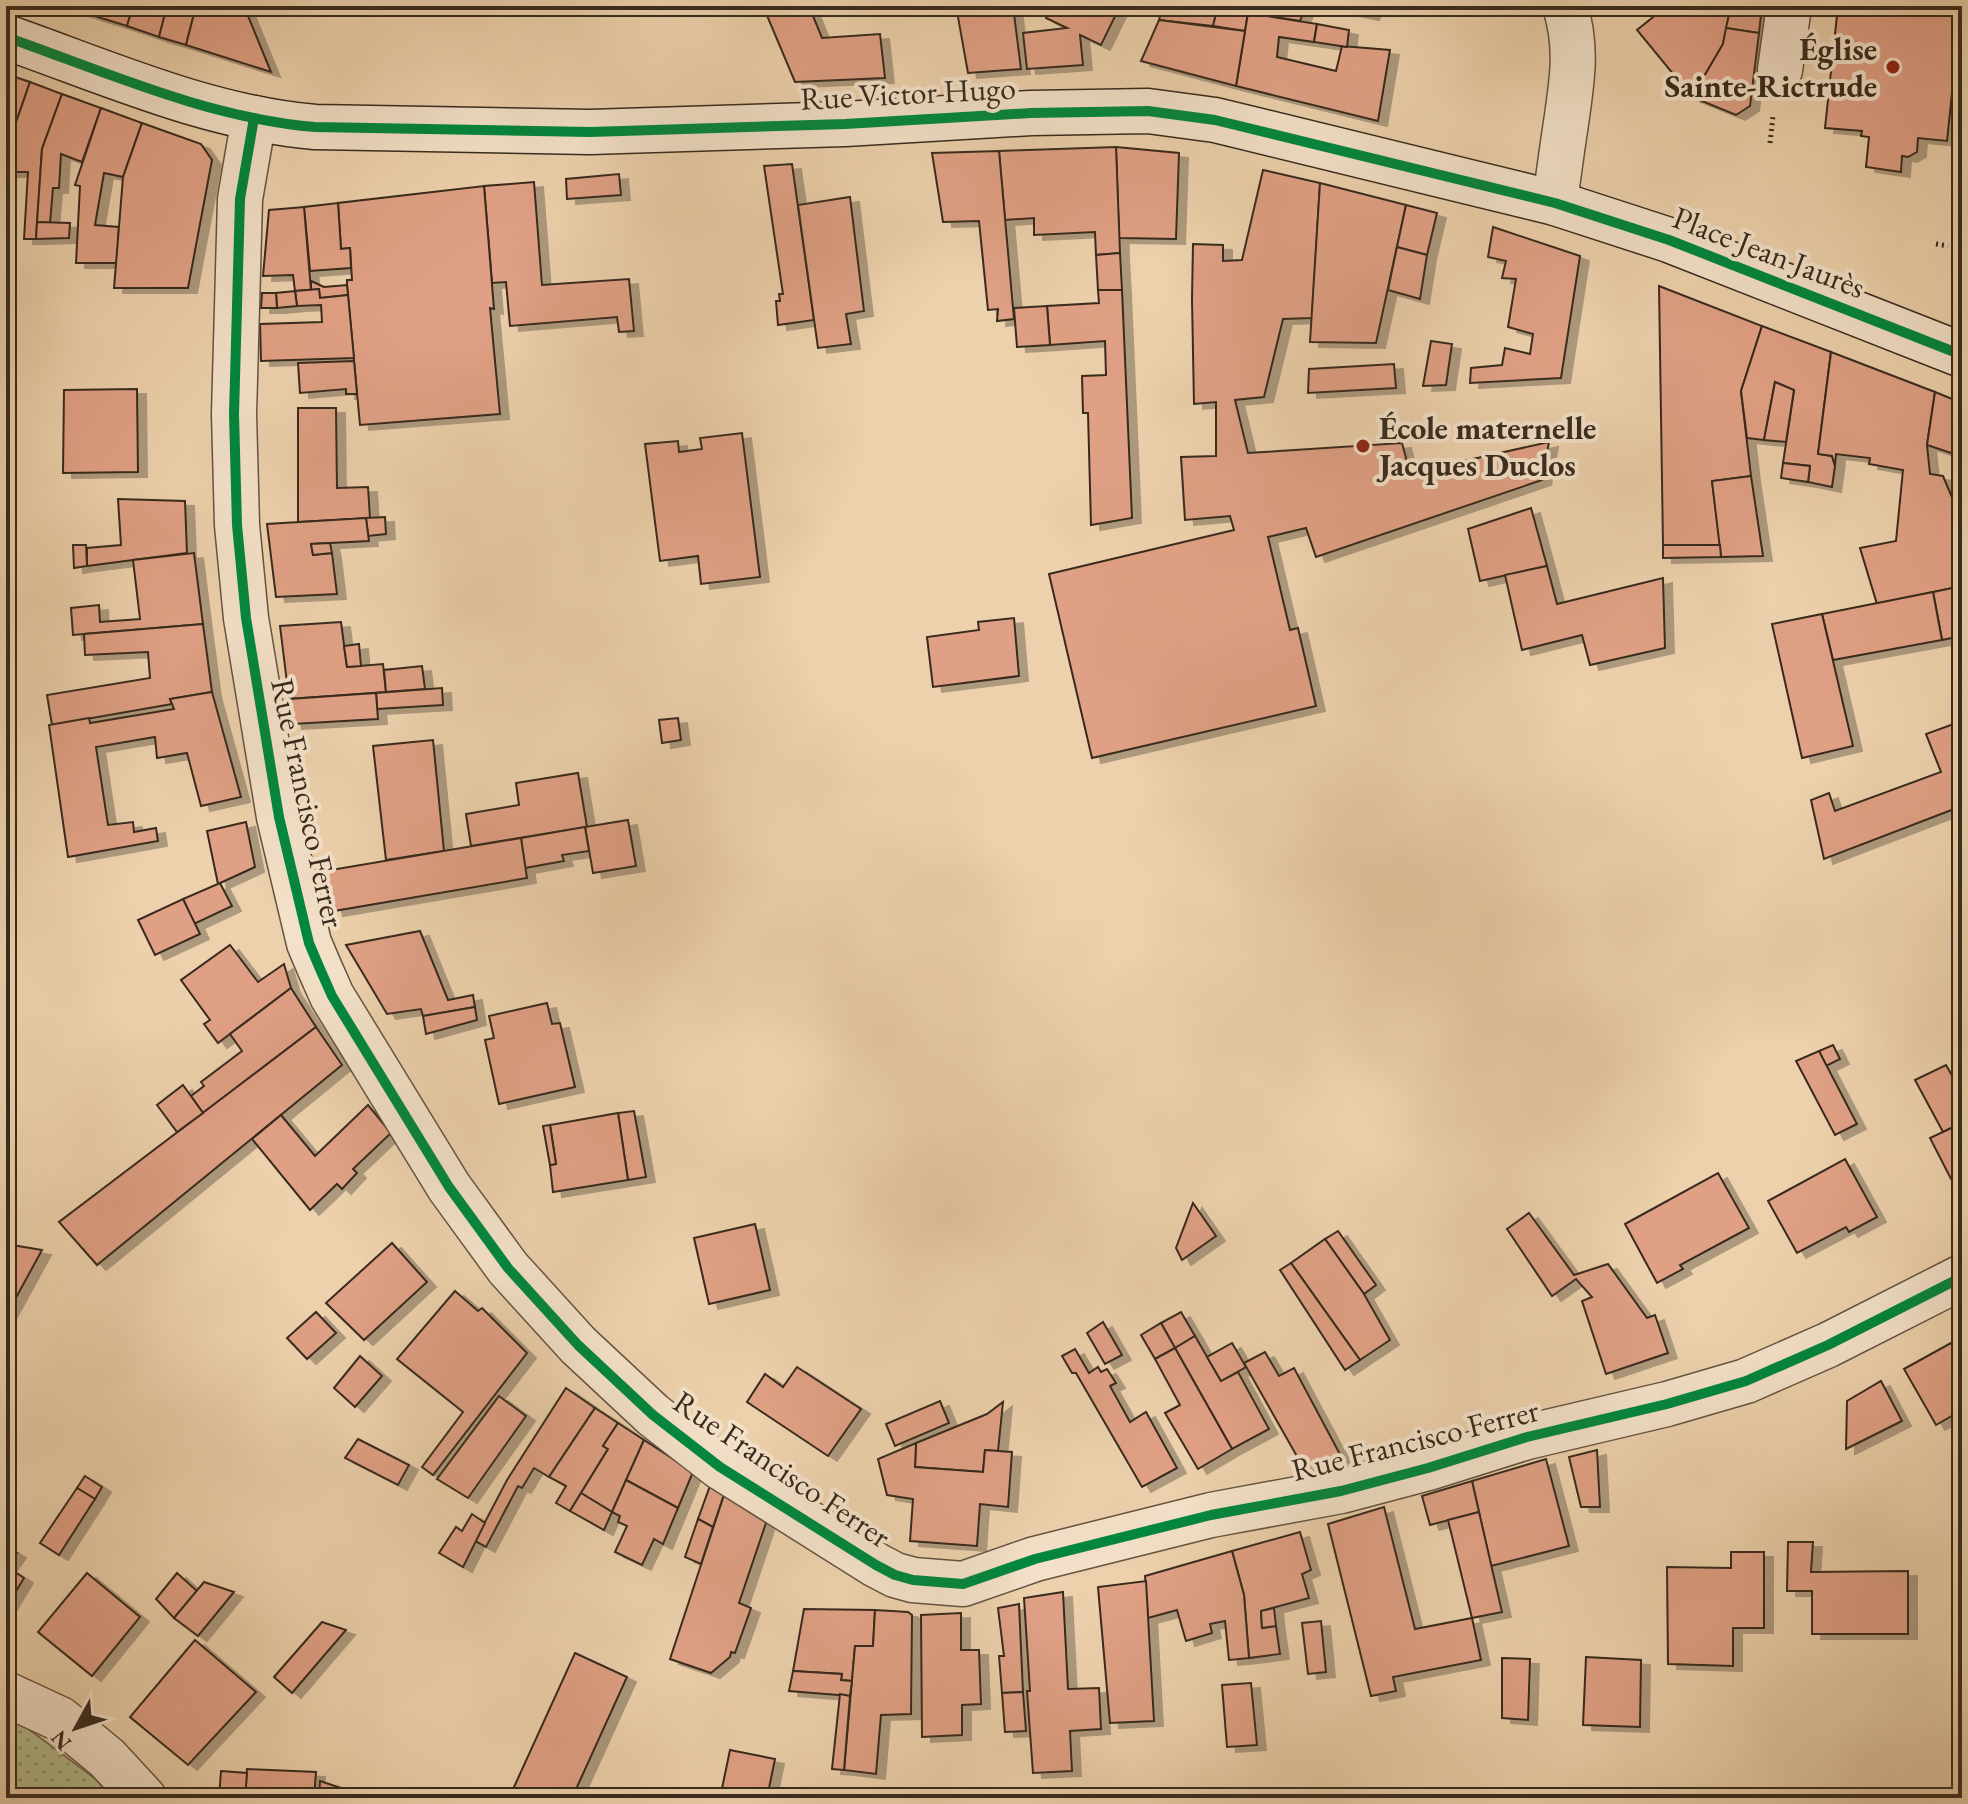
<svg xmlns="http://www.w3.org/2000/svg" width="1968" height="1804" font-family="'EB Garamond',serif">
<defs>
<pattern id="grass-dots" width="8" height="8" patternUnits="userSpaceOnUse" patternTransform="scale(2)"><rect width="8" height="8" fill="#b4bc8d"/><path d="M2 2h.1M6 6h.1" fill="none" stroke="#939973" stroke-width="1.8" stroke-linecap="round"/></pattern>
<filter id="shadow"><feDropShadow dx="9" dy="5" stdDeviation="0" flood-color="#0004"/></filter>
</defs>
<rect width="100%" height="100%" fill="#ecd1ac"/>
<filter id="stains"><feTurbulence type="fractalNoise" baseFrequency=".0025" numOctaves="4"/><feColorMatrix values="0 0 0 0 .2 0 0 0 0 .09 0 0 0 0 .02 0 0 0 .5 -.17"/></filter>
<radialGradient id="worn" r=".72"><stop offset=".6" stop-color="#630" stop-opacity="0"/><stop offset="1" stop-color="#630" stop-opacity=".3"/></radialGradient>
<polygon fill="url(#grass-dots)" stroke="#767456" stroke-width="2" points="6,1719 23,1725 97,1780 111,1798 6,1798"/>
<g fill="#e0a085" stroke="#372b1e" stroke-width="2" filter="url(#shadow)">
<polygon points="64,6 102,6 98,17"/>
<polygon points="102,6 133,6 127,26 98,17"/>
<polygon points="133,6 167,6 159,37 127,26"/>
<polygon points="167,6 196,6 186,45 159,37"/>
<polygon points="196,6 244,6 271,72 186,45"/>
<polygon points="763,6 809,6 822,38 880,34 885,78 795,82"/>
<polygon points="956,6 1013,6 1021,69 968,73"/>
<polygon points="1052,6 1120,6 1101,45 1080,35 1083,65 1027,69 1023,33 1067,28 1046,18"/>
<polygon points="1163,6 1218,6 1213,26 1159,20"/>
<polygon points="1218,6 1306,6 1300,21 1248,13 1245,31 1213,26"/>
<polygon points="1326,6 1374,6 1370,15"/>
<polygon points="1667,6 1731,6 1723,44 1692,97 1637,30"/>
<polygon points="1731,6 1762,6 1759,33 1726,28"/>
<polygon points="1838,6 1961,6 1947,141 1918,138 1917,152 1908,157 1902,156 1901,172 1866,167 1869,137 1861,136 1862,131 1825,128"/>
<polygon points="1248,13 1317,24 1314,42 1279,37 1277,57 1336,71 1342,46 1390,50 1378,121 1236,86"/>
<polygon points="1159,20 1245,31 1236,86 1141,61"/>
<polygon points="1317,24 1349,30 1347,47 1314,42"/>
<polygon points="1726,28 1759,33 1750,106 1736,115 1692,97 1723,44"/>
<polygon points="6,74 30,82 11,137 10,158 6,158"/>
<polygon points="30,82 62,94 42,149 36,239 24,239 28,172 9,172 11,137"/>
<polygon points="62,94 101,108 82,162 61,154 59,188 53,188 50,223 37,222 42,149"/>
<polygon points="101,108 142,123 123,177 104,173 95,225 119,227 117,263 76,263 80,186 75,185"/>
<polygon points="142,123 201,144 212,160 188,288 114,288 123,177"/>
<polygon points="1116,147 1179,153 1176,239 1119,238"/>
<polygon points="1116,147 1120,253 1096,255 1095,232 1034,235 1034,218 1005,220 999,151"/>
<polygon points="999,151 1014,319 997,321 998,309 988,310 979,221 943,222 932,153"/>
<polygon points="792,164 814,320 778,325 776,301 780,301 779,294 783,294 764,166"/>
<polygon points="1263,170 1320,183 1312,318 1283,319 1264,397 1235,400 1248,453 1402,443 1410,473 1549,442 1542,480 1316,557 1306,528 1268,537 1290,630 1298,628 1316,706 1092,758 1049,574 1234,530 1230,516 1185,520 1181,457 1216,456 1216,402 1194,404 1192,299 1193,244 1223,245 1223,261 1242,260"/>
<polygon points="619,174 621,195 567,199 566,179"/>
<polygon points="534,182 542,285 629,279 634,331 619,332 617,317 510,326 506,282 492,283 484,186"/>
<polygon points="1320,183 1406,205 1376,343 1310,342"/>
<polygon points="484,186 494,309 490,308 500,414 360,425 347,285 347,280 352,280 350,248 341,249 338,203"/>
<polygon points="850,197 864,311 846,314 851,344 818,348 798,205"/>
<polygon points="338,203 341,249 350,248 351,268 310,271 304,207"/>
<polygon points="1406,205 1437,213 1427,255 1397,247"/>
<polygon points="304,207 311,290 295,291 293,275 263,276 269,210"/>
<polygon points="37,222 70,223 69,238 36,239"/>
<polygon points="1493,227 1580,256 1561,378 1470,383 1471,368 1502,365 1505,348 1530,354 1533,334 1508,327 1516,279 1502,278 1506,261 1488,257"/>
<polygon points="1397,247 1427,255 1420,299 1388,290"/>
<polygon points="1120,253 1122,290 1098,290 1096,255"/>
<polygon points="311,281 324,287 347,285 348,295 320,298 319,289 311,290"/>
<polygon points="1659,286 1762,326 1741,391 1751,476 1712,481 1720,545 1663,545"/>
<polygon points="319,289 320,298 348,295 354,358 261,361 260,324 322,322 321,305 297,306 295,291"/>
<polygon points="1098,290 1122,290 1132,518 1091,525 1088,413 1083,413 1082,376 1106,375 1105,341 1050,345 1047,306 1099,303"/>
<polygon points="295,291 297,306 277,308 276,293"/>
<polygon points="262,293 276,293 277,308 261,308"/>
<polygon points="1047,306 1050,345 1017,347 1014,308"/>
<polygon points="1762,326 1831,352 1818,454 1832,456 1835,466 1832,487 1808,482 1810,466 1783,463 1794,390 1775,382 1764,440 1747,438 1741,391"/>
<polygon points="1431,341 1452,344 1446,385 1423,386"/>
<polygon points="1831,352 1935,392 1927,445 1930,474 1943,476 1962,521 1962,586 1877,604 1860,548 1896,541 1903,470 1869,464 1870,458 1836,454 1835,466 1832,456 1818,454"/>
<polygon points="354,361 357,394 346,394 346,389 300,393 298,363"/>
<polygon points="1394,364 1396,388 1308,393 1309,369"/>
<polygon points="1775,382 1794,390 1786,442 1764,440"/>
<polygon points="137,389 138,472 63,473 64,390"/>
<polygon points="1935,392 1962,403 1962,440 1960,456 1927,445"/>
<polygon points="298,408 336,408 337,488 368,487 370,518 298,522"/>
<polygon points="742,433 760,577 701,584 698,556 660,561 645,444 678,441 679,452 702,449 700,438"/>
<polygon points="1783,463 1810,466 1808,482 1781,478"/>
<polygon points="1751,476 1763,556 1721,557 1712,481"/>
<polygon points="118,499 185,501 187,553 87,566 87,548 121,545"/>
<polygon points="1531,508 1547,566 1480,581 1468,529"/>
<polygon points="385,517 386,534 368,536 366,518"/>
<polygon points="366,518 369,541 311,544 313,555 332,553 337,594 276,597 267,524"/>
<polygon points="330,543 332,553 313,555 311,544"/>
<polygon points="73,545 86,545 87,566 74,568"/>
<polygon points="1663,545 1720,545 1721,557 1663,558"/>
<polygon points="194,553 203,624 73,635 71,608 99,605 100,622 140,619 133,560"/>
<polygon points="1547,566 1557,604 1663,578 1665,648 1590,665 1582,635 1522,650 1505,575"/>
<polygon points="1962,586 1962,636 1942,640 1933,592"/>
<polygon points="1933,592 1942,640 1833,660 1822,614"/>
<polygon points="1822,614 1853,746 1802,758 1772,624"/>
<polygon points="1014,618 1019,676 933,687 927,637 979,630 978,622"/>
<polygon points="341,622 347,667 383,664 386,692 289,699 280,626"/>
<polygon points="203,624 212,692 170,699 172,704 52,725 47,695 150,678 148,652 85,655 84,634"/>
<polygon points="359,644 361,666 347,667 344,646"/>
<polygon points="422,666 425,689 386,692 384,670"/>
<polygon points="442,688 443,705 377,709 376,693"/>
<polygon points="212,692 241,797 201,806 187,753 157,758 155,737 96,747 108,825 133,822 134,832 156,828 158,841 68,857 49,725 89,718 90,723 174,709 170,699"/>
<polygon points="376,693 378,719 293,724 289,699"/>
<polygon points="678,718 681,740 662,743 659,720"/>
<polygon points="1962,721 1962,806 1824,859 1811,800 1829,793 1835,811 1941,772 1926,734"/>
<polygon points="433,740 444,851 386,860 373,746"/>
<polygon points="578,773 587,827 471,846 466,814 519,805 516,783"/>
<polygon points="628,820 636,866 593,873 585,827"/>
<polygon points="246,822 255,867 218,884 207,831"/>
<polygon points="585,827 589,851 562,855 564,861 525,868 521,838"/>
<polygon points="521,838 527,878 334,911 325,871"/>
<polygon points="220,883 232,906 194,924 183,899"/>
<polygon points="183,899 200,934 155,955 138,920"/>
<polygon points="420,931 448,1000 473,995 475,1007 423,1016 421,1009 387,1014 346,945"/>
<polygon points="230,945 258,982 284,964 291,988 218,1043 204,1024 210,1020 181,980"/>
<polygon points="291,988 316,1027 203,1113 191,1096 204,1086 201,1082 242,1051 230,1034"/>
<polygon points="547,1003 552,1024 560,1023 575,1087 499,1104 485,1040 494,1038 489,1016"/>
<polygon points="475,1007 477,1020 426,1034 423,1016"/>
<polygon points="316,1027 342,1065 97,1265 59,1222"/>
<polygon points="1833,1045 1840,1059 1826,1066 1819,1051"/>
<polygon points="1819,1051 1857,1124 1835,1135 1796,1061"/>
<polygon points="1946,1065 1954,1079 1962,1075 1962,1123 1943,1132 1915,1080"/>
<polygon points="183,1085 203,1113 177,1132 157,1105"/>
<polygon points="368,1105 391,1133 353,1169 357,1173 342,1189 337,1184 310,1210 252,1139 281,1115 315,1156"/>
<polygon points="634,1111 646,1177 628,1180 618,1113"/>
<polygon points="618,1113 628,1180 553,1192 550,1165 556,1164 550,1125"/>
<polygon points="1962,1123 1962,1173 1951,1179 1930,1138"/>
<polygon points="550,1125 556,1164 550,1165 543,1126"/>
<polygon points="1845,1159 1877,1217 1849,1232 1846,1227 1797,1253 1768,1201"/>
<polygon points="1718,1173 1749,1228 1680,1265 1683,1269 1657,1283 1625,1224"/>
<polygon points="1193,1203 1216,1236 1182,1260 1176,1248"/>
<polygon points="1529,1213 1574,1275 1608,1264 1647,1318 1655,1315 1668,1353 1606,1374 1582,1301 1592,1297 1576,1279 1552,1296 1507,1229"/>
<polygon points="755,1224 770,1290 709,1304 694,1238"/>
<polygon points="1338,1231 1376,1285 1364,1294 1325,1239"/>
<polygon points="1325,1239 1364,1294 1390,1340 1360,1360 1291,1263"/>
<polygon points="392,1243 427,1282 364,1340 326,1303"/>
<polygon points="6,1244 42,1250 6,1316"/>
<polygon points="1291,1263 1360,1360 1345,1370 1280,1270"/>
<polygon points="455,1291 478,1311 482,1308 527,1353 433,1475 422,1467 463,1412 397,1359"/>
<polygon points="316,1312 336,1333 307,1359 287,1338"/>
<polygon points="1181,1312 1195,1336 1175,1348 1161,1323"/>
<polygon points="1103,1322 1122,1355 1105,1364 1087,1333"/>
<polygon points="1161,1323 1175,1348 1155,1359 1141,1335"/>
<polygon points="1195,1336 1221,1381 1238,1372 1269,1429 1232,1449 1175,1348"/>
<polygon points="1232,1343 1246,1367 1221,1381 1207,1357"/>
<polygon points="1951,1343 1956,1353 1962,1350 1962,1410 1936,1425 1904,1369"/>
<polygon points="1175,1348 1232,1449 1198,1469 1165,1413 1180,1405 1155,1359"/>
<polygon points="1075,1349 1089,1373 1098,1367 1101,1372 1107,1369 1116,1383 1110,1386 1130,1422 1146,1412 1177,1468 1142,1487 1076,1373 1072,1373 1062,1356"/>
<polygon points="1265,1352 1279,1376 1294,1368 1343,1460 1307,1474 1244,1363"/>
<polygon points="360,1356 382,1376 355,1407 334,1388"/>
<polygon points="797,1367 861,1409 828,1456 747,1402 765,1374 783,1387"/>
<polygon points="1881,1381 1902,1421 1846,1449 1847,1401"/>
<polygon points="566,1388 595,1408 549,1477 534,1468 522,1488 518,1486 486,1547 475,1541 507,1480"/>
<polygon points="499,1396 526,1416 468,1498 437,1479"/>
<polygon points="940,1401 949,1423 895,1446 886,1424"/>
<polygon points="1003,1402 998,1451 985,1450 983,1472 915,1467 916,1443 987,1414"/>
<polygon points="595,1408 618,1423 603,1446 608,1449 570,1511 556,1503 566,1486 549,1477"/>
<polygon points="618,1423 644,1440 612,1512 581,1493 608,1449 603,1446"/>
<polygon points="358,1439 409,1465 398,1485 345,1458"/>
<polygon points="644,1440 693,1472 678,1508 626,1480"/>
<polygon points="916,1443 915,1467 983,1472 985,1450 1012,1452 1008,1507 980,1504 977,1546 910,1541 913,1499 887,1495 878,1459"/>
<polygon points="1597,1450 1600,1507 1581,1507 1569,1457"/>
<polygon points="1546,1459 1569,1546 1491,1566 1472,1481"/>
<polygon points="85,1476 102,1487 95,1499 77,1488"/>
<polygon points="626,1480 678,1508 663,1544 654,1539 642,1565 615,1552 627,1526 618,1522 620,1516 612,1512"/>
<polygon points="1472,1481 1479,1512 1430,1525 1422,1496"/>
<polygon points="711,1483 725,1492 713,1527 698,1519"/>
<polygon points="77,1488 95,1499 59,1555 40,1543"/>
<polygon points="725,1492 767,1520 739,1603 751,1608 735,1653 731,1652 730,1657 711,1673 670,1659"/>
<polygon points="581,1493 612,1512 604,1530 570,1511"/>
<polygon points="1384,1507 1415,1629 1472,1618 1481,1660 1393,1677 1396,1691 1371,1696 1328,1524"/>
<polygon points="1479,1512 1502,1612 1472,1618 1448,1520"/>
<polygon points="472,1514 485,1523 463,1567 439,1553 456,1527 462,1531"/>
<polygon points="698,1519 713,1527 701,1564 685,1557"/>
<polygon points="1300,1532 1311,1570 1302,1574 1309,1598 1261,1611 1262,1628 1276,1626 1280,1654 1249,1658 1244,1595 1232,1551"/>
<polygon points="1788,1542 1813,1542 1811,1572 1908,1571 1908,1634 1812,1634 1812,1591 1787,1591"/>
<polygon points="6,1546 17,1553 7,1567 24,1578 6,1608"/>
<polygon points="1232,1551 1244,1595 1249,1658 1229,1660 1225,1621 1210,1624 1212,1633 1186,1641 1177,1610 1148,1618 1145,1576"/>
<polygon points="1731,1552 1764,1552 1764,1628 1733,1628 1733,1666 1668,1664 1667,1567 1731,1568"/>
<polygon points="87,1573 140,1617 92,1676 38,1632"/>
<polygon points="177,1573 197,1591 174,1618 156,1599"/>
<polygon points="1146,1581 1154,1721 1110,1723 1098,1587"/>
<polygon points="204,1582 234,1592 198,1636 174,1618"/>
<polygon points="1063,1592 1068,1689 1099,1688 1101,1729 1070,1731 1072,1771 1033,1773 1027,1691 1030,1691 1024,1598"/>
<polygon points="1019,1604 1023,1692 1002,1693 999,1656 1004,1656 998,1608"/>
<polygon points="1274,1608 1276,1626 1262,1628 1261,1611"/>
<polygon points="804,1609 875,1610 873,1646 855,1646 852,1681 841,1680 842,1674 793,1671"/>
<polygon points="875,1610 908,1612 912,1615 911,1714 881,1715 876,1774 844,1770 855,1646 873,1646"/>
<polygon points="961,1613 961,1650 979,1650 981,1704 962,1705 962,1735 922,1737 921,1615"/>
<polygon points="1321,1621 1326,1672 1308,1674 1302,1623"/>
<polygon points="322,1622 346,1630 292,1693 274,1677"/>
<polygon points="195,1640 256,1692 188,1765 130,1717"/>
<polygon points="575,1653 627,1677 572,1798 509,1798"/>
<polygon points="1586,1657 1641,1660 1640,1727 1583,1725"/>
<polygon points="1502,1658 1530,1659 1528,1720 1502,1718"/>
<polygon points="793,1671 842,1674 841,1680 852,1681 850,1696 789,1691"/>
<polygon points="1251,1683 1257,1745 1227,1747 1222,1685"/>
<polygon points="1023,1692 1026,1731 1005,1732 1002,1693"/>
<polygon points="840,1694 850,1696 844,1770 832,1769"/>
<polygon points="730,1750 775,1759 767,1798 720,1798"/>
<polygon points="247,1769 316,1772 314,1798 245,1798"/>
<polygon points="221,1771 247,1773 245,1798 219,1798"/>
<polygon points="320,1781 371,1798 319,1798"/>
</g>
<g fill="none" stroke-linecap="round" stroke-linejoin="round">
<g stroke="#645442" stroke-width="47">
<g id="street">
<polyline points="1780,70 1789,6"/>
<polyline points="254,118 240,199 234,414 237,525 246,618 279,817 309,943 320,969 332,996 449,1187 508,1268 578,1345 653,1415 720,1467 876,1565 895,1575 913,1580 963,1584 1035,1559 1211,1515 1341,1491 1428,1468 1527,1437 1667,1404 1746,1381 1828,1345 1962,1277"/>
<path d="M1555,203C1558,177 1562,150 1566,123C1572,81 1578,48 1565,6"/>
<polyline points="6,1694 60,1719 107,1758 144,1798"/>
</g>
</g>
<g stroke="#372b1e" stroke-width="47">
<path id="secondary" d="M6,37C106,72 208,118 315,127L590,132L845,124L1031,113L1148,111L1215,120L1555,203L1669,240L1962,355"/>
</g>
<g stroke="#372b1e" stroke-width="5" stroke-dasharray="2 4" stroke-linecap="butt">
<polyline points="1770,143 1773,116"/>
<polyline points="1936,244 1948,246"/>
</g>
<use href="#street" stroke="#f3e1c9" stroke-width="44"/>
<use href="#secondary" stroke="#f3e1c9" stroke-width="44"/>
<g stroke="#f3e1c9" stroke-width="15">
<g id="cycleway">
<path d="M6,37C106,72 208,118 315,127L590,132L845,124L1031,113L1148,111L1215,120L1555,203L1669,240L1962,355"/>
<polyline points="254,118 240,199 234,414 237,525 246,618 279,817 309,943 320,969 332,996 449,1187 508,1268 578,1345 653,1415 720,1467 876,1565 895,1575 913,1580 963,1584 1035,1559 1211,1515 1341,1491 1428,1468 1527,1437 1667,1404 1746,1381 1828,1345 1962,1277"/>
</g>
</g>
<use href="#cycleway" stroke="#00873e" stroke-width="10"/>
</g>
<g fill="#8f2418" stroke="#f3e1c9" stroke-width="3">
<circle cx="1893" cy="67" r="8"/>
<circle cx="1363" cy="446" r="8"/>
</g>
<g text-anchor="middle" stroke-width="8" stroke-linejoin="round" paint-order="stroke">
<g font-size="32" font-weight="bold" fill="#372b1e" stroke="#f3e1c9" text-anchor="end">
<text x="1877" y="60">Église<tspan x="1877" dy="37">Sainte-Rictrude</tspan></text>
<text x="1379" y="439" text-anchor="start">École maternelle<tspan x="1379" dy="37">Jacques Duclos</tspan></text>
</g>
<g font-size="32" fill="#372b1e" stroke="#f3e1c9">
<text transform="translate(908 93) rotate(-3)" y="11">Rue Victor Hugo</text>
<text transform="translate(1769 252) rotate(21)" y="11">Place Jean Jaurès</text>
<text transform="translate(308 803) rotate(78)" y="11">Rue Francisco Ferrer</text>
<text transform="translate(1415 1440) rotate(-14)" y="11">Rue Francisco Ferrer</text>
<text transform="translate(782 1469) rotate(34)" y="11">Rue Francisco Ferrer</text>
</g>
</g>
<rect width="1968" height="1804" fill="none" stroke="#ecd1ac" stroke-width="32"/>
<rect x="8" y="8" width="1952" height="1788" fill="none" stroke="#372b1e" stroke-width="4"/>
<rect x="16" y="16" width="1936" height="1772" fill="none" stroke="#372b1e" stroke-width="2"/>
<g transform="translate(76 1728) rotate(230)" stroke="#f3e1c9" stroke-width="6" paint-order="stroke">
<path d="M0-6L14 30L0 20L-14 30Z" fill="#372b1e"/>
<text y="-12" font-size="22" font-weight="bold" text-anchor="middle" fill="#372b1e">N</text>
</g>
<rect width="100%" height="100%" filter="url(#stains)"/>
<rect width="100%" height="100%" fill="url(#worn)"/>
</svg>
